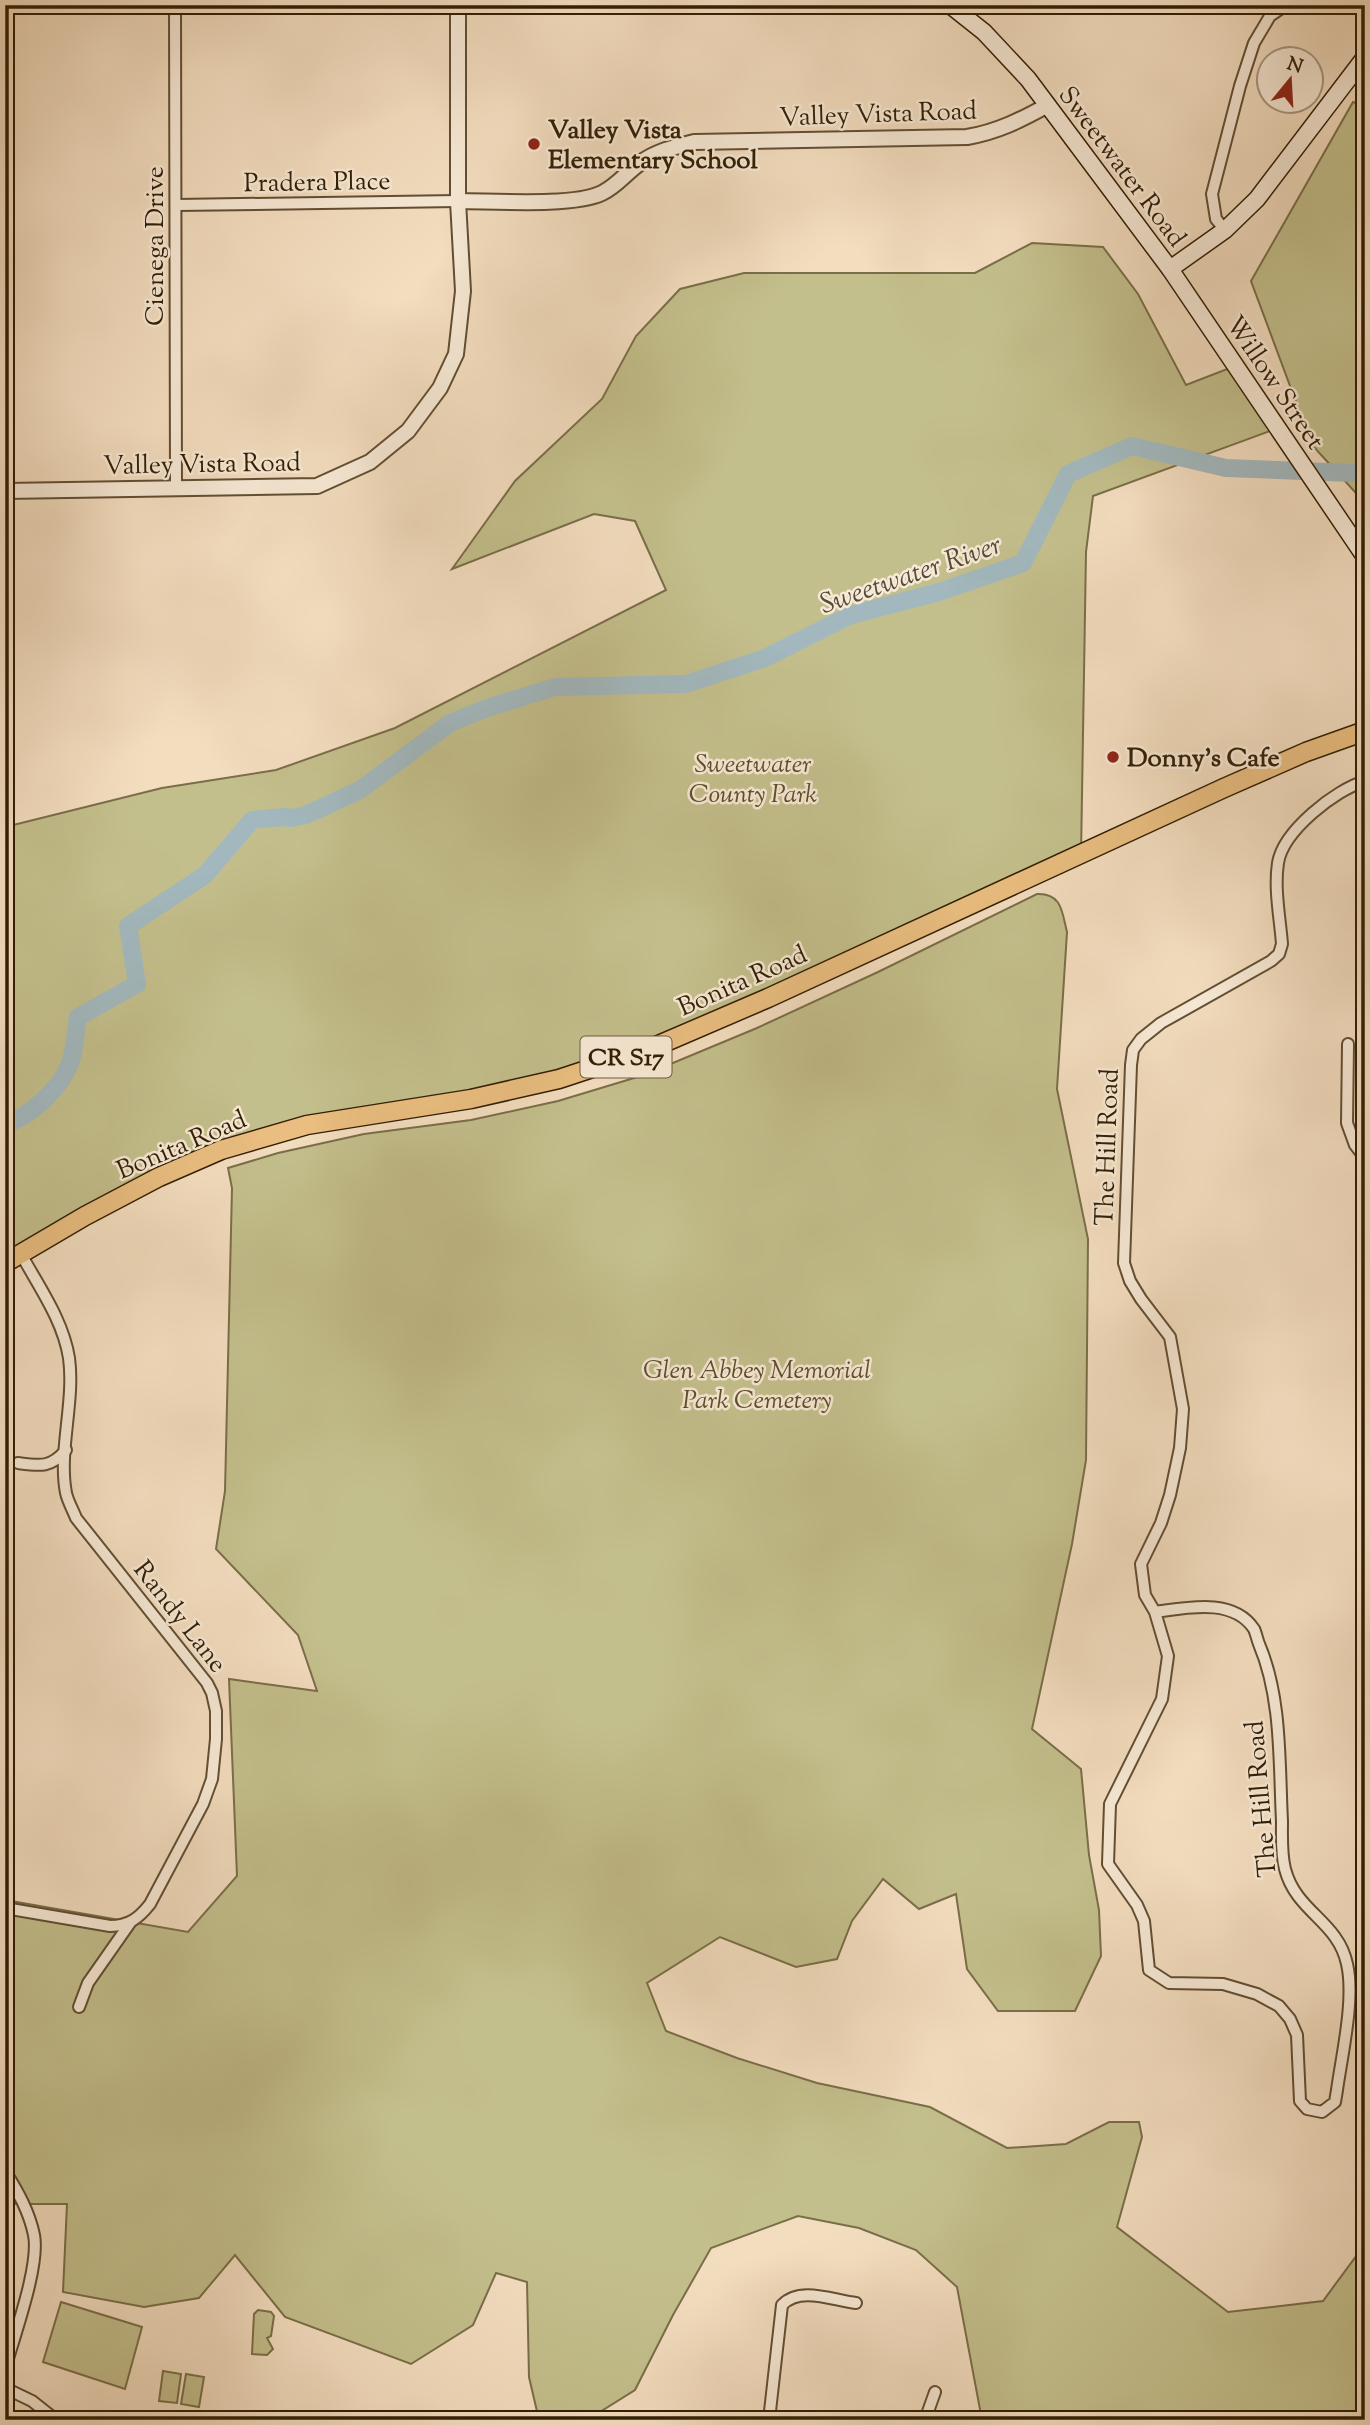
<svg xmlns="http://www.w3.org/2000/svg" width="1370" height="2425" font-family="'Sorts Mill Goudy',serif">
<rect width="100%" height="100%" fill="#f3ddbf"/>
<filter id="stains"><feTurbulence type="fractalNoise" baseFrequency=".00286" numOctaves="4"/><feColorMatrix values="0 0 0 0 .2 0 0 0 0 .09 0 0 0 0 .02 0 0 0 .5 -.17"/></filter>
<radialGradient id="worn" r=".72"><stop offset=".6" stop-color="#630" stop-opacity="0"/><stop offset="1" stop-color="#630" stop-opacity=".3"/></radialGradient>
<g fill="#c3bf8c" stroke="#7a6e48" stroke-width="2">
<polygon points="1353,102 1365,106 1365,503 1312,445 1251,281"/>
<polygon points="1032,243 1103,247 1138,294 1186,385 1235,366 1278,428 1093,496 1086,552 1081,855 626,1058 237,1145 5,1263 5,827 162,788 276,770 395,728 666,590 635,521 594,514 452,569 515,481 602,399 636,336 680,289 744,273 975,273"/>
<path d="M1037,894C1062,893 1062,912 1067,932L1057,1089L1088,1239L1086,1460L1072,1544L1032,1729L1081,1769L1089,1855L1099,1910L1101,1956L1075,2011H998L967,1969L956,1894L919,1909L883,1879L852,1921L837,1959L796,1967L720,1937L647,1983L666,2031L737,2058L817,2083L930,2107L1007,2148L1066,2144L1109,2122H1139L1142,2137L1117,2227L1228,2312L1323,2301L1365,2244V2420H982L957,2287L916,2250L859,2228L798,2216L711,2248L673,2315L635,2390L587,2420H539L529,2377L527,2282L496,2273L473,2325L411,2364L285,2317L235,2255L199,2298L144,2307L63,2292L67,2204H5V1900L188,1932L237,1876L229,1679L317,1691L298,1635L216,1549L225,1491L232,1188L228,1168L278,1153L364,1134L471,1120L558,1101L644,1075L757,1028L878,972Z"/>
<polygon points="61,2302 142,2327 125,2389 43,2362"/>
<polygon points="258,2310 271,2312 274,2316 271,2336 267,2338 273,2349 267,2355 252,2354 254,2314"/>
<polygon points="163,2371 181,2374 177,2403 159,2401"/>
<polygon points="186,2374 204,2377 199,2407 181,2404"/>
</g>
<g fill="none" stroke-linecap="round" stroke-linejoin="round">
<path stroke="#a2b8be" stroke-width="18" d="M5,1124C29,1118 59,1089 69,1066C75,1053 75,1032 78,1017L137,984L128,926L205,875L252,820L284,817L291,818L306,815L360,790L450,723L487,708L555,687L686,684L765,658L851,615L939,592L1023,563L1068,474L1132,446L1226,468L1353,473L1365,469"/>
<g stroke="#624e33" stroke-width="14">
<g id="minor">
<polyline points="175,5 176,487"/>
<polyline points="177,205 458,201"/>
<polyline points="1225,230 1216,219 1212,194 1240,86 1254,43 1270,16 1286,5"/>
<polyline points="1348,1044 1347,1123 1355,1145 1365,1158"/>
<path d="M18,1463C40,1466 51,1468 66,1450"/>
<path d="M1155,1612C1186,1608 1233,1597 1254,1629C1256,1633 1257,1639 1259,1644C1282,1698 1279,1763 1282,1821C1282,1836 1281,1854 1285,1869C1296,1912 1338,1921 1347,1964C1355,1999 1342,2054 1337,2090L1335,2102L1322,2112L1307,2109L1300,2101L1297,2035L1290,2019L1279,2006L1257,1994L1223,1984L1169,1983L1149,1970L1144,1921L1137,1905L1108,1864L1110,1804L1162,1699L1168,1656L1155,1612L1145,1595L1141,1564L1161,1523L1170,1495L1180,1448L1183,1409L1170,1337L1141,1299L1130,1281L1124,1263L1131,1065L1133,1050L1141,1039L1161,1023L1271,961L1279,954L1282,944C1280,918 1274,889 1278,863C1283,831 1335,790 1365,781"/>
<path d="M5,1908L110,1926C129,1926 139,1918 150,1904L203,1804L212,1779L216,1739V1711L212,1693L207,1683L76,1518C73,1510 68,1502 66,1493C58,1451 75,1402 69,1358C63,1320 39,1287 21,1254"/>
<polyline points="79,2007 88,1983 130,1923"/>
<path d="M5,2171C18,2192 29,2211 34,2235C40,2266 14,2336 5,2369"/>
<polyline points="5,2388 32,2401 56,2420"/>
<path d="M769,2420L782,2305C800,2286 832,2300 856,2303"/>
<polyline points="925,2420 935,2392"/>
</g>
</g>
<g stroke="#624e33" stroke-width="18">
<g id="tertiary">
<path d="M458,201C493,201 573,207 602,193C617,186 627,172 640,163C657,151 674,147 694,142L967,137C997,132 1021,120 1048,105"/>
<polyline points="5,491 317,486 370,462 408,431 440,388 456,354 463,291 458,201 458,5"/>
</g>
</g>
<g stroke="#321e04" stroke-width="19">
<g id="secondary">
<polyline points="950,5 984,32 1028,79 1170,269 1365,557"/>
<polyline points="1170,269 1225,230 1257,199 1365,57"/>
</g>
</g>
<g stroke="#321e04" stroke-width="21">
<polyline id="primary" points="5,1263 85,1216 159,1177 221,1150 307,1125 471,1099 559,1079 647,1050 768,998 1224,788 1306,752 1365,731"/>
</g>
<use href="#minor" stroke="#f7e9d5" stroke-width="10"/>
<use href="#tertiary" stroke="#f7e9d5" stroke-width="14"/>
<use href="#secondary" stroke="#f7e9d5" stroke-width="16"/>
<use href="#primary" stroke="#eabe80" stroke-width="18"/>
</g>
<g fill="#8f2418" stroke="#f7e9d5" stroke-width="2.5">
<circle cx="534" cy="144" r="7"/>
<circle cx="1113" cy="757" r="7"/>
</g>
<g text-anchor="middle" stroke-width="5" stroke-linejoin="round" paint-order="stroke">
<rect fill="#f7e9d5" stroke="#6d5b43" stroke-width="2" x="580.5" y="1036.5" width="91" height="41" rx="5"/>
<g font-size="24" font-weight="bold" fill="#321e04">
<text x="626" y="1065">CR S17</text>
</g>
<g font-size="26" fill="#321e04" stroke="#f7e9d5">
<text transform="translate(878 113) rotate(-2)" y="9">Valley Vista Road</text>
<text transform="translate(1123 166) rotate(53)" y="9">Sweetwater Road</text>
<text transform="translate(317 181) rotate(-1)" y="9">Pradera Place</text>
<text transform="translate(154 246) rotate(-90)" y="9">Cienega Drive</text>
<text transform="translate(1276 382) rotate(56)" y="9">Willow Street</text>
<text transform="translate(202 463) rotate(-1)" y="9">Valley Vista Road</text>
<text transform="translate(742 980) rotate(-24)" y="9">Bonita Road</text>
<text transform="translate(181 1144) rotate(-23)" y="9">Bonita Road</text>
<text transform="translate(1106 1147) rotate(-88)" y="9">The Hill Road</text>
<text transform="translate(181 1616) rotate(52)" y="9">Randy Lane</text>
<text transform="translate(1260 1799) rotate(-95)" y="9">The Hill Road</text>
</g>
<g font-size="26" font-weight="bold" fill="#321e04" stroke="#f7e9d5" text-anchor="start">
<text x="548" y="138">Valley Vista<tspan x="548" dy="30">Elementary School</tspan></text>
<text x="1127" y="766">Donny's Cafe</text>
</g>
<g font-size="26" font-style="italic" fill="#5e4e2d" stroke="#f7e9d5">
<text x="753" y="772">Sweetwater<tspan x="753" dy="30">County Park</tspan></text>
<text x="757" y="1378">Glen Abbey Memorial<tspan x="757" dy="30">Park Cemetery</tspan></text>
</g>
<g font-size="28" font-style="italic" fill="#544c3c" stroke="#f7e9d5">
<text transform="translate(910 573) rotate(-19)" y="10">Sweetwater River</text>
</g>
</g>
<rect width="1370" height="2425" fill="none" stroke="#f3ddbf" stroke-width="28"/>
<rect x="7" y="7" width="1356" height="2411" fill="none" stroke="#321e04" stroke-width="3.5"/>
<rect x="14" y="14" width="1342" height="2397" fill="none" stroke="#321e04" stroke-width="2"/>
<g transform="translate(1290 80) rotate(18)"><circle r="33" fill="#f7e9d5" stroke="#a89881" stroke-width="2"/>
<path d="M0-5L12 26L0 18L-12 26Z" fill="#8f2418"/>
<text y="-10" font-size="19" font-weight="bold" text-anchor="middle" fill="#321e04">N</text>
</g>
<rect width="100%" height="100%" filter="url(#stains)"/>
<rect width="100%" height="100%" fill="url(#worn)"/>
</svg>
